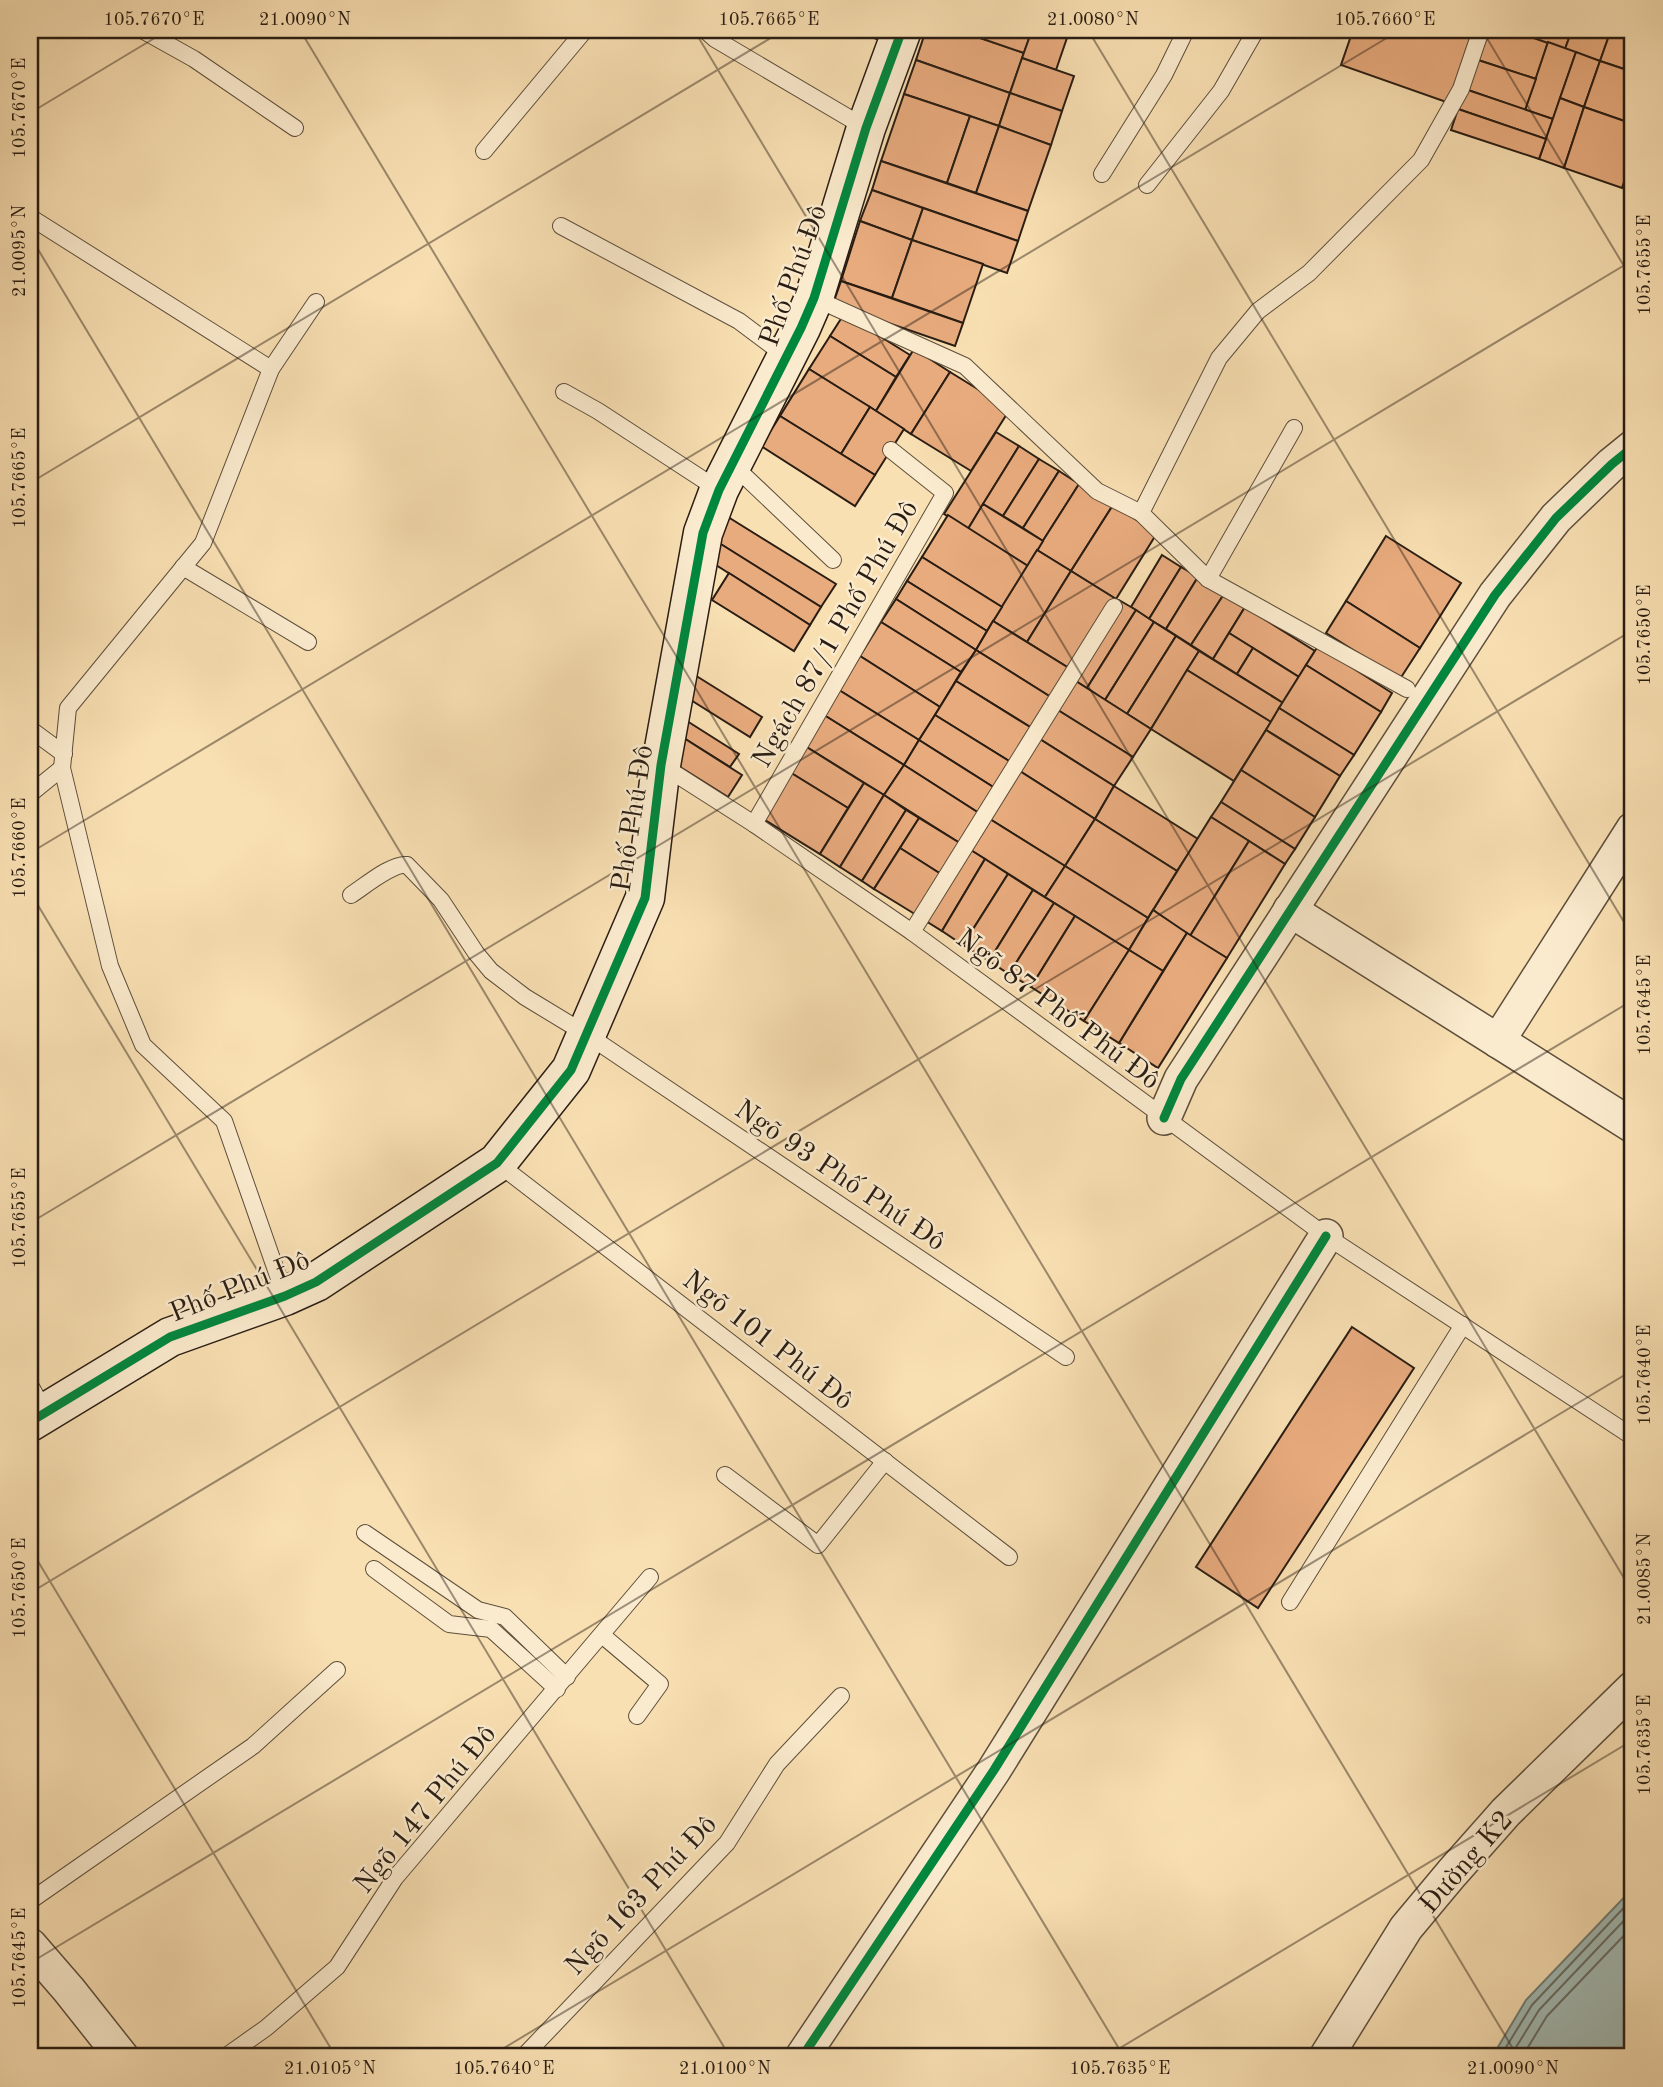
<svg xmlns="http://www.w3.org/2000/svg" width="1663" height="2087" font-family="'Old Standard TT',serif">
<rect width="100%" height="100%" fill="#f9e0b3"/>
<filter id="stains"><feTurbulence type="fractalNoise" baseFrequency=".00286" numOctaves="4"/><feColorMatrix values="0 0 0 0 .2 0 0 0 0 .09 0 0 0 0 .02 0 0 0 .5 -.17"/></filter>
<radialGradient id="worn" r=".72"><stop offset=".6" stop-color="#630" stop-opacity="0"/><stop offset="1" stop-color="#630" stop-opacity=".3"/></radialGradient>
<polygon fill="#a1bbb6" stroke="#717c75" stroke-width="2" points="1633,1888 1633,2057 1492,2057 1526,2000"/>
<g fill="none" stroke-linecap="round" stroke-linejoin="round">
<g stroke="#656c64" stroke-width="2">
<polyline points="1500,2057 1532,2005 1633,1898"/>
<polyline points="1510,2057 1539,2010 1633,1911"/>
<polyline points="1522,2057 1547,2016 1633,1926"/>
</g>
</g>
<g fill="#e8ab7e" stroke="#291d13" stroke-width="2">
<polygon points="850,30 897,30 892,44"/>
<polygon points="926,30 957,30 1024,53 1010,93 916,60"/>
<polygon points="957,30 1032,30 1024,53"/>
<polygon points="1032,30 1062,30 1069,32 1056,70 1022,58"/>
<polygon points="1353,30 1473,30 1449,103 1341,65"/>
<polygon points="1485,30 1511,30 1548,42 1536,79 1475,59"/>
<polygon points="1511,30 1572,30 1565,49"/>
<polygon points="1572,30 1611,30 1600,61 1565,49"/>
<polygon points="1611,30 1633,30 1633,72 1600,61"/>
<polygon points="1548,42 1576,52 1553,119 1525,110"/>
<polygon points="1576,52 1600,61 1584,107 1560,98"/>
<polygon points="1022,58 1074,76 1062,111 1010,93"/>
<polygon points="1475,59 1536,79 1525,110 1465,89"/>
<polygon points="916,60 1010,93 999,126 904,94"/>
<polygon points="1600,61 1633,72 1633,124 1584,107"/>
<polygon points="1465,89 1553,119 1546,139 1458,109"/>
<polygon points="1010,93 1062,111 1051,145 999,126"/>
<polygon points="904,94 970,116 947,183 881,161"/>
<polygon points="1560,98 1584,107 1564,168 1539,159"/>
<polygon points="1584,107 1633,124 1633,154 1622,188 1564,168"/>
<polygon points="1458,109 1546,139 1539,159 1451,130"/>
<polygon points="970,116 999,126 976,193 947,183"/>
<polygon points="999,126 1051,145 1028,211 976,193"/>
<polygon points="881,161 1028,211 1018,241 872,190"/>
<polygon points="872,190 923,208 912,240 860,221"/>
<polygon points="923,208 1018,241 1007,273 912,240"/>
<polygon points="860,221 912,240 892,298 841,281"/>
<polygon points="912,240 983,264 963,323 892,298"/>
<polygon points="841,281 963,323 955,346 833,304"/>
<polygon points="844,314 910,355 896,377 830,336"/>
<polygon points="830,336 896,377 876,411 809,369"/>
<polygon points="914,349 950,372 911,434 876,411"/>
<polygon points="809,369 870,407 841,454 780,416"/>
<polygon points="950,372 1010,409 971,471 911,434"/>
<polygon points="870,407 904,429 875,475 841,454"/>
<polygon points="780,416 875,475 855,506 761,446"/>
<polygon points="996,432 1019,446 968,529 944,514"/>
<polygon points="1019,446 1039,459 1003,516 983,504"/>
<polygon points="1039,459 1059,471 1023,528 1003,516"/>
<polygon points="1059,471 1079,484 1043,541 1023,528"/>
<polygon points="1079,484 1113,505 1071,571 1037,550"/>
<polygon points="983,504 1043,541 1028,566 968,529"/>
<polygon points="1113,505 1157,533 1116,599 1071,571"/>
<polygon points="720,512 836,584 821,607 706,535"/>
<polygon points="948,515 1028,566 1002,607 922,557"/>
<polygon points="1386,536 1461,583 1420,648 1346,601"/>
<polygon points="716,541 821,607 810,625 705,558"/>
<polygon points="1037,550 1071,571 1027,642 993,621"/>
<polygon points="1162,555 1181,567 1149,619 1131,607"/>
<polygon points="922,557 1002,607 987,631 907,581"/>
<polygon points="1181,567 1198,577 1166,629 1149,619"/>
<polygon points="1071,571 1116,599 1072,670 1027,642"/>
<polygon points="729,573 810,625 794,651 712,600"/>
<polygon points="1198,577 1224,594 1191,645 1166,629"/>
<polygon points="907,581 987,631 976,650 896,599"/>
<polygon points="1224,594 1245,607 1213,659 1191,645"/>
<polygon points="896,599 976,650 961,672 881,622"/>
<polygon points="1119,600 1136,610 1087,688 1071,678"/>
<polygon points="1346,601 1420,648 1400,679 1326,633"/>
<polygon points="1245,607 1315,651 1299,677 1229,633"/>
<polygon points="1136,610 1154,622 1105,700 1087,688"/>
<polygon points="993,621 1072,670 1054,699 976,650"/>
<polygon points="881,622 961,672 940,707 860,656"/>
<polygon points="1154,622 1176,636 1127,714 1105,700"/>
<polygon points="1229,633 1253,648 1237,674 1213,659"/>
<polygon points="1176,636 1199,651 1151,729 1127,714"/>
<polygon points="1318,646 1392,693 1381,712 1306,665"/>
<polygon points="1253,648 1299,677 1283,703 1237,674"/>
<polygon points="976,650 1054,699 1035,730 956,681"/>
<polygon points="1199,651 1283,703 1271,722 1187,670"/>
<polygon points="860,656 940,707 919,740 839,690"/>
<polygon points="1306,665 1381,712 1354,755 1279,708"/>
<polygon points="1187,670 1271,722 1234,781 1151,729"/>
<polygon points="690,672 762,717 750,737 678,692"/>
<polygon points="1071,678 1151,729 1133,757 1053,707"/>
<polygon points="956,681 1035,730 1014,764 935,715"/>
<polygon points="839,690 919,740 904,765 824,715"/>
<polygon points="1053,707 1133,757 1114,786 1035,736"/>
<polygon points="1279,708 1354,755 1340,776 1266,730"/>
<polygon points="824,715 904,765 884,795 805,746"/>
<polygon points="935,715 1014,764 998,790 919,740"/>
<polygon points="687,721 739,754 730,767 679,735"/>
<polygon points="1266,730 1340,776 1315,817 1241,770"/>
<polygon points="679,735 742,775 728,797 664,757"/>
<polygon points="1035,736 1114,786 1095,819 1015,768"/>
<polygon points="919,740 998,790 982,815 904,765"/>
<polygon points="805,746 864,783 848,808 788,771"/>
<polygon points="904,765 982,815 963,845 884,795"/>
<polygon points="1015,768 1095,819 1065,866 985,816"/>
<polygon points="1241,770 1315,817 1295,849 1221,802"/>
<polygon points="788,771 848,808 820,854 760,817"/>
<polygon points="864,783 884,795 840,867 820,854"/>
<polygon points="1114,786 1198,839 1177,871 1095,819"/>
<polygon points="884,795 906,810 862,881 840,867"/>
<polygon points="1221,802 1295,849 1285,864 1211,817"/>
<polygon points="906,810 919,818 874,889 862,881"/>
<polygon points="985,816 1065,866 1045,897 966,847"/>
<polygon points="1211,817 1249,841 1190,936 1153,910"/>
<polygon points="919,818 963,845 944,876 900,848"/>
<polygon points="1095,819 1177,871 1148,918 1065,866"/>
<polygon points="1249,841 1285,864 1227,958 1190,936"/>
<polygon points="966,847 985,859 942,931 921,918"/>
<polygon points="900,848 944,876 918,916 874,889"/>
<polygon points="985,859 1008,874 963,945 942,931"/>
<polygon points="1065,866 1148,918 1129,950 1045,897"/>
<polygon points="1008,874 1033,890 989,961 963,945"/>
<polygon points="1033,890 1054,903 1009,974 989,961"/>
<polygon points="1054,903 1075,916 1031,987 1009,974"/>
<polygon points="1153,910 1187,933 1163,971 1129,950"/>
<polygon points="1075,916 1129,950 1084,1021 1031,987"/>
<polygon points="1187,933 1227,958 1158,1068 1119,1043"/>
<polygon points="1129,950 1163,971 1119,1043 1084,1021"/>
<polygon points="1352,1327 1414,1368 1258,1608 1196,1567"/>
</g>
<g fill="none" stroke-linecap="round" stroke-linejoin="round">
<g stroke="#5d4e3b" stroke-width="18">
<g id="lane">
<polyline points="142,30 194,59 295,128"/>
<polyline points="705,30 715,39 866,128"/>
<polyline points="484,151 585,30"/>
<polyline points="1102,174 1164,75 1186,30"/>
<polyline points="1147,185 1221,91 1256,30"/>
<polyline points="30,217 271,369"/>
<polyline points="561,226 739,321 787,357"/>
<polyline points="814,298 965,366 1097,491 1141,513 1208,579 1407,689"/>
<polyline points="564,392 598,411 719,490"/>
<polyline points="732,464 833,560"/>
<polyline points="1141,513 1219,358 1258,311 1309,273 1421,160 1461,89 1481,30"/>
<polyline points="183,567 308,642"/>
<polyline points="1208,579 1294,428"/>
<polyline points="30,729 64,754"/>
<polyline points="663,766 754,824 912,932 1326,1236 1633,1437"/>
<polyline points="30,794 62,768"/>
<polyline points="754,824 945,493 891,450"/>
<path d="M351,895C365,886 392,863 407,865L441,900L476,953L491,971L525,997L586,1034L1066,1357"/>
<polyline points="912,932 1114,607"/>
<polyline points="497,1163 1009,1557"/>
<polyline points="285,1296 224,1121 143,1045 110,966 62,768 68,708 203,543 271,369 316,302"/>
<polyline points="30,1385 46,1414"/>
<polyline points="725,1475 818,1545 885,1461"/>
<polyline points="365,1533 478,1610 505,1617 567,1677"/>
<polyline points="374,1569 449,1624 491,1629 557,1689"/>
<polyline points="1290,1602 1463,1325"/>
<polyline points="602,1635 660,1684 637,1716"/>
<polyline points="30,1901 253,1746 337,1670"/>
<polyline points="225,2057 266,2028 337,1967 395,1878 650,1577"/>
<polyline points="523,2057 727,1843 777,1764 841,1696"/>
</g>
</g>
<g stroke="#5d4e3b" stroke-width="36">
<g id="street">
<polyline points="1290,910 1633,1126"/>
<polyline points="1498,1041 1633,829"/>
<polyline points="1164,1118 1181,1079 1495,595 1556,518 1612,464 1633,447"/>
<polyline points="30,1945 69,1990 122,2057"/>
<polyline points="802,2057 994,1770 1326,1236"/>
<polyline points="1326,2057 1406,1928 1452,1873 1506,1812 1633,1688"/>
</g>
</g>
<g stroke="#291d13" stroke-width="41">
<polyline id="secondary" points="30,1422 170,1337 285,1296 316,1282 497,1163 571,1070 645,898 661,765 703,533 719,490 801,328 814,298 866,128 902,30"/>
</g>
<use href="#lane" stroke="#fbebce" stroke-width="16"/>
<use href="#street" stroke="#fbebce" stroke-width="33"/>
<use href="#secondary" stroke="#fbebce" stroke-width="38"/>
<g stroke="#fbebce" stroke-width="13">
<g id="cycleway">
<polyline points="1164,1118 1181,1079 1495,595 1556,518 1612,464 1633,447"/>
<polyline points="30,1422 170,1337 285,1296 316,1282 497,1163 571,1070 645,898 661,765 703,533 719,490 801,328 814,298 866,128 902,30"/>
<polyline points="802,2057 994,1770 1326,1236"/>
</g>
</g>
<use href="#cycleway" stroke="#00873e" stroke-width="9"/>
</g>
<path fill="none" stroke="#291d13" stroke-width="2" stroke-opacity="0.45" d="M300,30L1518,2057M694,30L1633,1593M1088,30L1633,937M1482,30L1633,281M30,113L168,30M30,236L1124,2057M30,483L784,30M30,853L1400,30M30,892L730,2057M30,1223L1633,260M30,1548L336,2057M30,1593L1633,630M30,1963L1633,1000M489,2057L1633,1370M1105,2057L1633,1740"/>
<g text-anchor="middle" stroke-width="5" stroke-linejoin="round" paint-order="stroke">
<g font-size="28" fill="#291d13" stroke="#fbebce">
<text transform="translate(792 275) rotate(-70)" y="10">Phố Phú Đô</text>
<text transform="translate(834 633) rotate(-60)" y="10">Ngách 87/1 Phố Phú Đô</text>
<text transform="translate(631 818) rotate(-81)" y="10">Phố Phú Đô</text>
<text transform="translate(1059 1008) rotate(37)" y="10">Ngõ 87 Phố Phú Đô</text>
<text transform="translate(841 1174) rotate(34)" y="10">Ngõ 93 Phố Phú Đô</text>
<text transform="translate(239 1285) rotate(-22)" y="10">Phố Phú Đô</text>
<text transform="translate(769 1339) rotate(38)" y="10">Ngõ 101 Phú Đô</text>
<text transform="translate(424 1808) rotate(-51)" y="10">Ngõ 147 Phú Đô</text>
<text transform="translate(1465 1861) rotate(-49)" y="10">Đường K2</text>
<text transform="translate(640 1894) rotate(-47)" y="10">Ngõ 163 Phú Đô</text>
</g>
</g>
<rect width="1663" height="2087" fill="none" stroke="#f9e0b3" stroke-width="77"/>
<rect x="38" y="38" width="1586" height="2010" fill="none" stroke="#291d13" stroke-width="2.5"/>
<g font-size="18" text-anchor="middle" fill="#291d13">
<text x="154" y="25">105.7670°E</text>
<text x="305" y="25">21.0090°N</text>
<text x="769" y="25">105.7665°E</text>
<text x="1093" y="25">21.0080°N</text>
<text x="1385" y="25">105.7660°E</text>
<text transform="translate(19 108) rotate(-90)" y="6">105.7670°E</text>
<text transform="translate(19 251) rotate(-90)" y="6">21.0095°N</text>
<text transform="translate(1644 265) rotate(-90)" y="6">105.7655°E</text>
<text transform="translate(19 478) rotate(-90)" y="6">105.7665°E</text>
<text transform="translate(1644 635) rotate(-90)" y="6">105.7650°E</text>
<text transform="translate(19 848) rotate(-90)" y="6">105.7660°E</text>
<text transform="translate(1644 1005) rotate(-90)" y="6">105.7645°E</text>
<text transform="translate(19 1218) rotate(-90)" y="6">105.7655°E</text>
<text transform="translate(1644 1375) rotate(-90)" y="6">105.7640°E</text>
<text transform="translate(1644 1579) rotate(-90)" y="6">21.0085°N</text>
<text transform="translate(19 1588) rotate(-90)" y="6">105.7650°E</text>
<text transform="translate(1644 1745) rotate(-90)" y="6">105.7635°E</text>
<text transform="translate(19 1958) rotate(-90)" y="6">105.7645°E</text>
<text x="330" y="2074">21.0105°N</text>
<text x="504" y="2074">105.7640°E</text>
<text x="725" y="2074">21.0100°N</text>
<text x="1120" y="2074">105.7635°E</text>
<text x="1513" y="2074">21.0090°N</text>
</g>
<rect width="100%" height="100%" filter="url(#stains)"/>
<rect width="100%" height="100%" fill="url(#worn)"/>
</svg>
